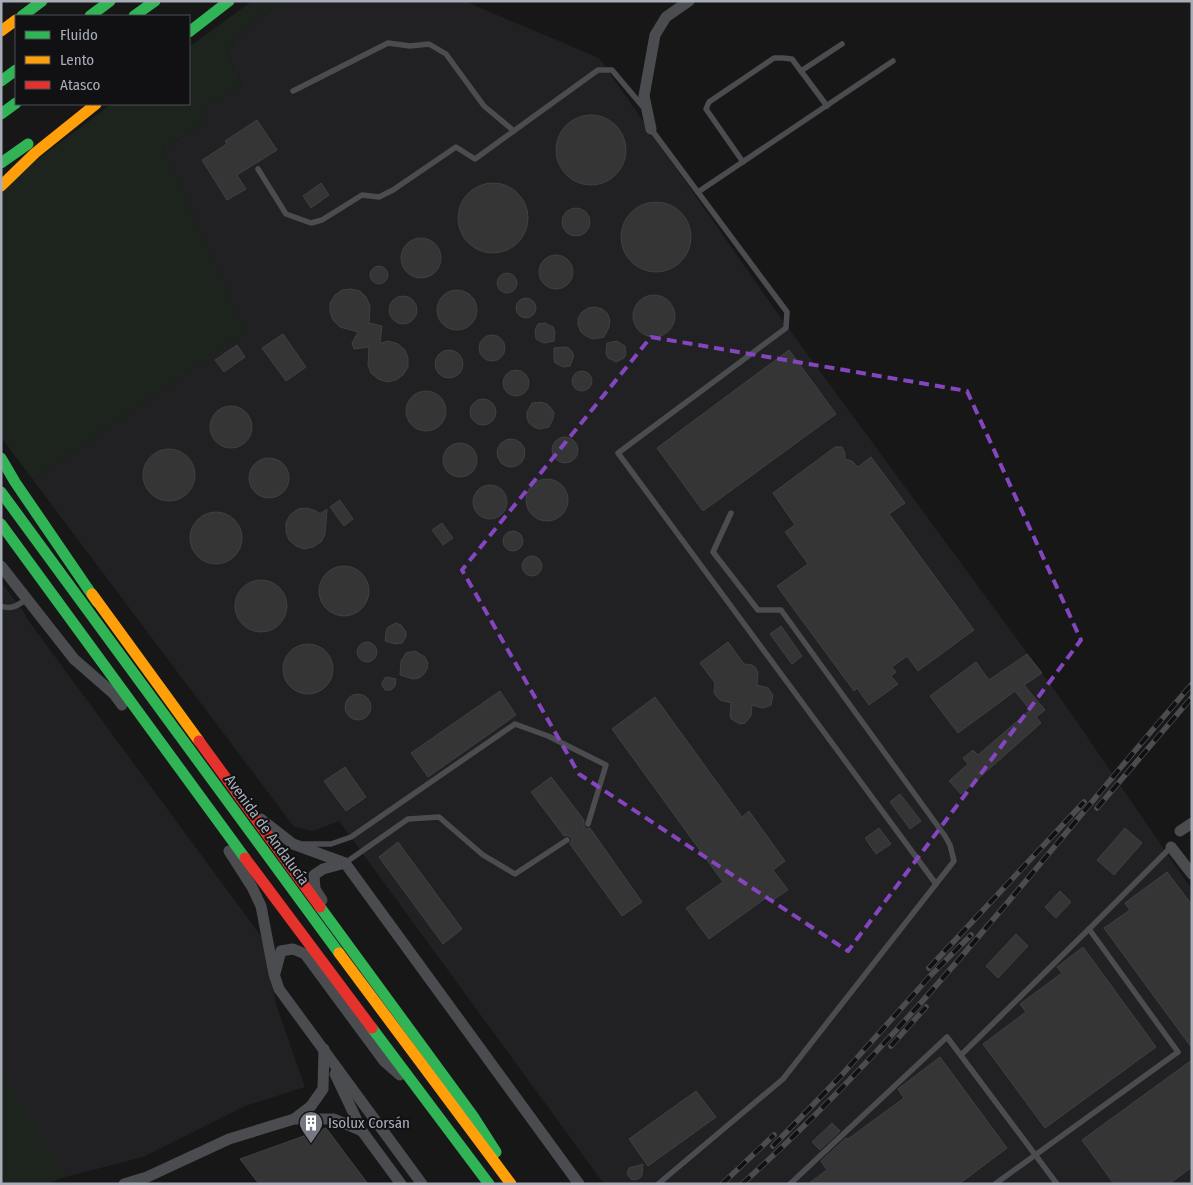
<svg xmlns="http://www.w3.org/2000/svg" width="1193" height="1185" font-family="'Fira Sans Condensed',sans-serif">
<rect width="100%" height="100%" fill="#171717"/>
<g fill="#212123">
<polygon points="280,1 464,1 599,58 783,321 1064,703 1192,890 1192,1184 604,1184 339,821 313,831 294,827 33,480 245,332 163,148 207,123 202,107 242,86 228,54 235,38"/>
<polygon points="1,582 26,615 25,616 264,940 276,1004 305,1087 245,1106 143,1157 58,1179 1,1092"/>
</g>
<g fill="#1d241e">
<polygon points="252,1 280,1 235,38 228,54 242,86 203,107 207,123 163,148 246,332 33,480 1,437 1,186 112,104 189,104 189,47"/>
<polygon points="1,1071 66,1175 48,1184 1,1184"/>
</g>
<g fill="#353536" stroke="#3f4043">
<circle cx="591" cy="150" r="35"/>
<polygon points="257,120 277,150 237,175 246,189 227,200 202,160 227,144 225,141"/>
<circle cx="493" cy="218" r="35"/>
<polygon points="321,183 329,195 311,208 303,196"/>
<circle cx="656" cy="237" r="35"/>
<circle cx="576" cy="222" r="14"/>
<circle cx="421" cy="258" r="20"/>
<circle cx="556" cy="272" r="17"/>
<circle cx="379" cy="275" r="9"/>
<circle cx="507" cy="283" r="10"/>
<polygon points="351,289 360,291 366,297 370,306 369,323 382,326 380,343 389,341 398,344 405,350 408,358 408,367 403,375 396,380 387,382 378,379 371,373 368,365 369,347 354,349 352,343 358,332 340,327 333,320 330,312 330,303 335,295 342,290"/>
<circle cx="457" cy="310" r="20"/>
<circle cx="654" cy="316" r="21"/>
<circle cx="403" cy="310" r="14"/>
<circle cx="526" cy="308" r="10"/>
<polygon points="595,307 602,309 607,313 610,320 609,327 604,337 593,339 586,336 581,332 578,325 578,318 582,312 588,308"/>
<polygon points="545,323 553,327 555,331 554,341 544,343 536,339 535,330 538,324"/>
<polygon points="283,334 306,367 286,381 262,348"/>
<circle cx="492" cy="348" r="13"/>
<polygon points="617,341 625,346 626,355 624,358 616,362 608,358 606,353 607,343"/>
<polygon points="237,345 245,357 224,372 215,360"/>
<polygon points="564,347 569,348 574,355 570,366 563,367 555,363 554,359 554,348"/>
<polygon points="789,350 836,414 703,511 657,448"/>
<circle cx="449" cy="364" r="14"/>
<circle cx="516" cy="383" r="13"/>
<circle cx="582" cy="381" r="10"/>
<circle cx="426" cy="411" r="20"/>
<circle cx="483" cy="412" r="13"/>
<polygon points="541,402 547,404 551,408 554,413 553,419 549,427 539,429 534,427 529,423 527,418 527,412 532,403"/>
<circle cx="231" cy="427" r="21"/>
<circle cx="565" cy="450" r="13"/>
<circle cx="511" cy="453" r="14"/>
<circle cx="460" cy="460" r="17"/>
<polygon points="835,447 842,447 845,453 845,459 852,461 858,467 871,457 905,503 889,514 974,630 918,671 907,656 892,667 896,672 891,676 898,684 869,705 857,688 854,691 777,586 808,564 785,532 795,525 773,493"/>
<circle cx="169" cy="475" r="26"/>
<circle cx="269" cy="478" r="20"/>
<circle cx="547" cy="500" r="21"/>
<circle cx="490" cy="502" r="17"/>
<polygon points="340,500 353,519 344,526 330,507"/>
<polygon points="307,508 316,511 320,514 327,509 325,534 321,542 313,547 304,549 296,546 289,540 286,532 286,523 290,515 298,509"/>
<circle cx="216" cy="538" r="26"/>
<polygon points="442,523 453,538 443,545 432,530"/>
<circle cx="513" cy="541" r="10"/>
<circle cx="532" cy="566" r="10"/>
<circle cx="344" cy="591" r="25"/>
<circle cx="261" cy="606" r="26"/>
<polygon points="396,623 401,625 406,632 406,637 402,643 395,644 385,641 386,631 388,627"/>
<polygon points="781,626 802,656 792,664 770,634"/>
<circle cx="367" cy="652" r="10"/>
<polygon points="728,642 744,664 752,665 756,668 758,673 757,685 768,688 773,695 771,705 766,707 762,708 752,705 751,716 745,723 740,724 731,719 730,715 731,703 720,700 716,696 714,692 715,683 700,663"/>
<circle cx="308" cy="669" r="25"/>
<polygon points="415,651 425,657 428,663 427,669 424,674 419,678 413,679 400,675 401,661 406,653"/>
<polygon points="1027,654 1042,673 1024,685 1045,710 1036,717 1041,723 961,794 949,781 968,764 963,758 973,750 978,755 1030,710 1015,691 958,733 930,696 976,662 989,680"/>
<polygon points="386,677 396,679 395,686 391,690 385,690 382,685 382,682"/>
<polygon points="500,691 516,715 428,777 411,753"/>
<circle cx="358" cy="707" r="13"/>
<polygon points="655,697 742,817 749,811 785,861 773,870 788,890 773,900 770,895 709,939 686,908 723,882 612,729"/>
<polygon points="345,767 366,797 346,811 324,781"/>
<polygon points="551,777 584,820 584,827 587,829 590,828 642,902 622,916 570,844 572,840 571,837 567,835 564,836 531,792"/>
<polygon points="900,794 921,821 910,829 890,802"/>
<polygon points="879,828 891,844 876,854 865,838"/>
<polygon points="1125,828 1142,843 1114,875 1097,860"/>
<polygon points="398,842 462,929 443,944 379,857"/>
<polygon points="1167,872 1192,905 1192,1048 1104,928 1130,910 1125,903"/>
<polygon points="1060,891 1071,902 1056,918 1045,907"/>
<polygon points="1016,934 1028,946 998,978 986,966"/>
<polygon points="1083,947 1156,1047 1045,1128 983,1044 1026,1012 1020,1004 1062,973 1057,967"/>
<polygon points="940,1057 1007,1148 959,1184 808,1184 827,1170 821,1161 846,1138 848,1139 904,1098 898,1089"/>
<polygon points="1192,1060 1192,1167 1169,1184 1114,1184 1082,1140"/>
<polygon points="696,1091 716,1117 648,1166 629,1139"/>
<polygon points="832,1123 840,1131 820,1150 812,1142"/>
<polygon points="326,1128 368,1184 259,1184 240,1159"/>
<polygon points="643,1164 642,1175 640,1178 634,1180 631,1179 627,1174 629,1168"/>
</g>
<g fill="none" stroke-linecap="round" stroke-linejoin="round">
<g stroke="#4b4c50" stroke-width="5.5">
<polyline points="801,71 842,44"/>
<polyline points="293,91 388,43 410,46 429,44 446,54 484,106 514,131"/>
<polyline points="651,129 787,312 786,328 618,453 936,884 783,1079 658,1184"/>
<polyline points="743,162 706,109 709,102 774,58 783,58 792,59 827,106"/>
<polyline points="258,169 286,214 311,223 322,220 362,195 379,197 393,190 456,147 475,159 598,70 612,70 644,108"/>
<polyline points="698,192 893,61"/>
<polyline points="731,513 713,552 758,610 781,610 945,836 950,845 954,861 936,884"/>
<path d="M1,606C12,610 18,605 27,599"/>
<polyline points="303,844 331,844 351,837 515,724 548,736 606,765 588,824"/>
<polyline points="345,863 408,819 439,817 483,855 515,874 567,840"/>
<polyline points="961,1055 1089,929"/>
<polyline points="790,1184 947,1037 1057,1184"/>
<polyline points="995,1184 1178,1052 1089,929 1171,847"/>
</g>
<g stroke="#4b4c50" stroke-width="11">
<polyline points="651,129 644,96 655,35 666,17 689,1"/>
<polyline points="1,566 74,659 114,694 122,705"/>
<polyline points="261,819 293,844 345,863 579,1184"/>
<polyline points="1180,831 1192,823"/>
<polyline points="1171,847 1192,874"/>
<polyline points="229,851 252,887 261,906 274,974 279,989 422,1184"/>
<polyline points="322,900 315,889 314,875 323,869 345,863"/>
<polyline points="275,973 281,951 293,949 305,954 384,1061 400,1075"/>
<polyline points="335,1074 362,1131 401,1184"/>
<polyline points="294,1119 311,1106 323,1089 324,1049"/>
<polyline points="124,1184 147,1177 229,1139 294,1119 334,1119 362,1131"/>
</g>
<g stroke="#30b455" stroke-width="11">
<polyline points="22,16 42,1"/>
<polyline points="90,16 110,1"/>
<polyline points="134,16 155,1"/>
<polyline points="189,32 229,1"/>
<polyline points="1,81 16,70"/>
<polyline points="1,114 16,103"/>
<polyline points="1,163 28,144"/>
<polyline points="1,458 15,482 97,602"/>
<polyline points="1,492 339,953"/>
<polyline points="1,524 245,858"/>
<polyline points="320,907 473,1116 496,1152"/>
<polyline points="372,1028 489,1184"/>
</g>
<g stroke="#ff9f0a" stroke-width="11">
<polyline points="1,31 16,20"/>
<polyline points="1,186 35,153 96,104"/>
<polyline points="92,594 199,741"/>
<polyline points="339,953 511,1184"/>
</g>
<g stroke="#e5322d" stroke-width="11">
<polyline points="199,741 320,907"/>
<polyline points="245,858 372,1028"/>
</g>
<g stroke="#4b4c4f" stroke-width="5.5">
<g id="rail">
<polyline points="1097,808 1192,697"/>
<polyline points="929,968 1084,802"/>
<polyline points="891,1046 926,1007"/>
<polyline points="773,1146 839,1078 931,975 971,935"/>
<polyline points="722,1184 774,1135"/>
<path d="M742,1184C910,1034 1044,854 1192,684"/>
</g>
</g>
<use href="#rail" stroke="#111113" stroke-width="4" stroke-dasharray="11" stroke-linecap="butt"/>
</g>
<path fill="none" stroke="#8446be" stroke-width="4" stroke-dasharray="10 6" stroke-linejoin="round" d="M651,337L967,391L1081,640L848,951L579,774L462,570Z"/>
<defs>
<g id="building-pin" transform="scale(1.25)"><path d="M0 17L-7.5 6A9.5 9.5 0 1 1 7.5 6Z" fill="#757880" stroke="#111113"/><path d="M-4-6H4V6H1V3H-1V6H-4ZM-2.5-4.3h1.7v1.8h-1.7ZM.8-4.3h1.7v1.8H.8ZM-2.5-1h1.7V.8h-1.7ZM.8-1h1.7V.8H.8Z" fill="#fff"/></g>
</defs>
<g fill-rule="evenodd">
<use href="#building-pin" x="311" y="1123"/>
</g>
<g text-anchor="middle" stroke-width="4" stroke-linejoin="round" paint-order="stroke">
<g font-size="15" fill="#a8adb8" stroke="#111113">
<text transform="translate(267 830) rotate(54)" y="5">Avenida de Andalucía</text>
</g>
<g font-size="15" fill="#a8adb8" stroke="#111113" text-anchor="start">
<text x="328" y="1128">Isolux Corsán</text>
</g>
</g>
<rect width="1193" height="1185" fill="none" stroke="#a8adb8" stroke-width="5"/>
<rect x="15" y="15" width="175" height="90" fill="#111113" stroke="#4d4f55"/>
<rect x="25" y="31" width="25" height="8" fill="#30b455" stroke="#4d4f55"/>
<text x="60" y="40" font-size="15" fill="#a8adb8">Fluido</text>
<rect x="25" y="56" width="25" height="8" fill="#ff9f0a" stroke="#4d4f55"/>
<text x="60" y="65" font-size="15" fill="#a8adb8">Lento</text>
<rect x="25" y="81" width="25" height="8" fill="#e5322d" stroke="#4d4f55"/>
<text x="60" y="90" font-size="15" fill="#a8adb8">Atasco</text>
</svg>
